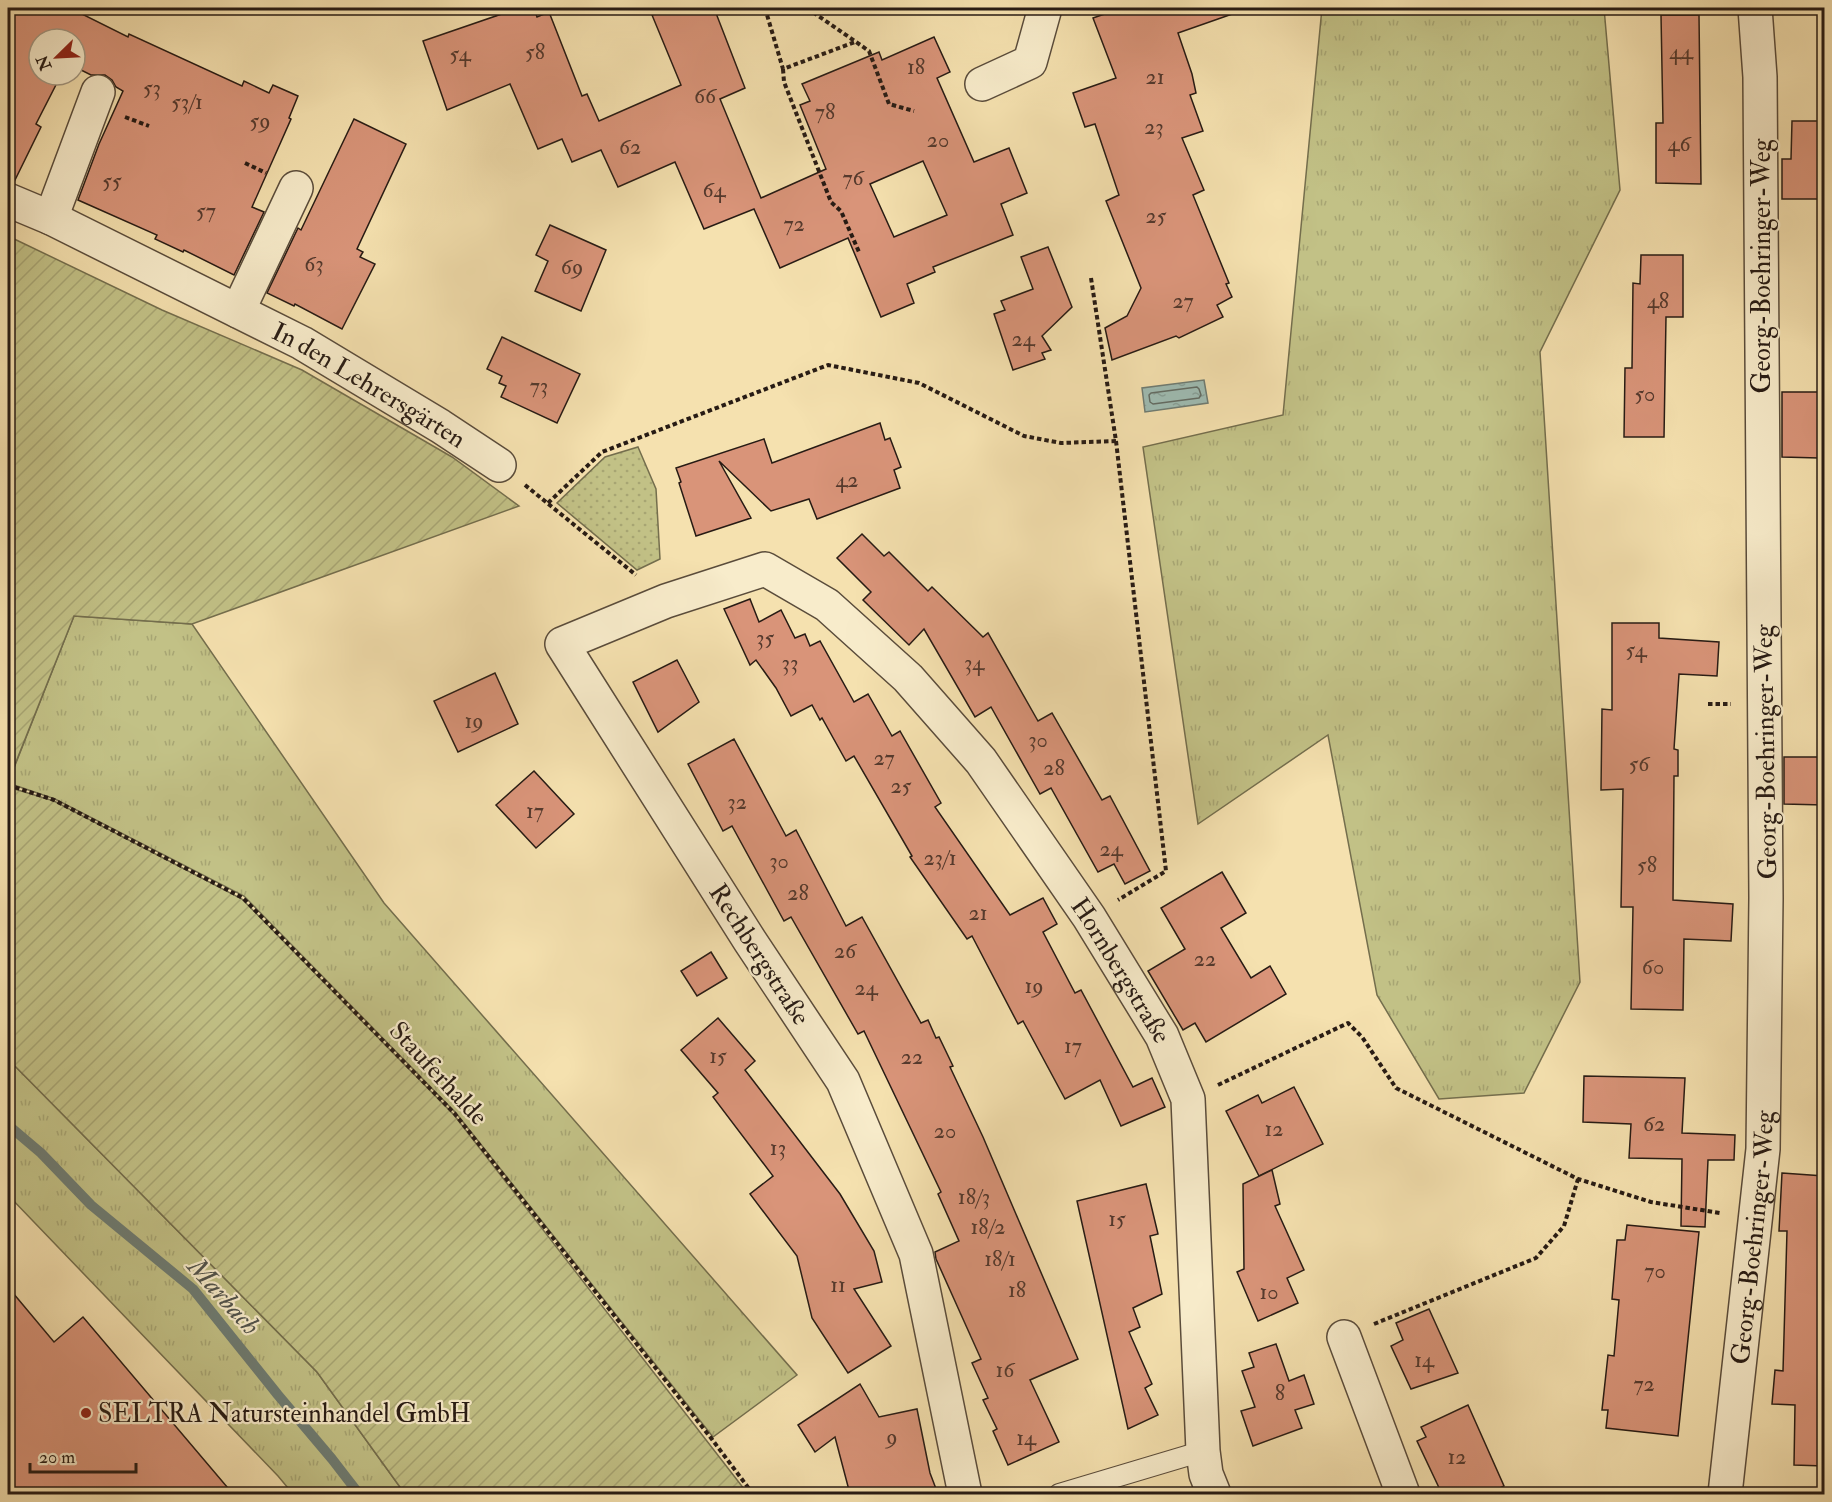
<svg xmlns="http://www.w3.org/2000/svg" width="1832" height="1502" font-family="'IM FELL Double Pica',serif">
<defs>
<pattern id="grass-tufts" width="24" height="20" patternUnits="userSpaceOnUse" patternTransform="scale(1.5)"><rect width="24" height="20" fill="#c2c186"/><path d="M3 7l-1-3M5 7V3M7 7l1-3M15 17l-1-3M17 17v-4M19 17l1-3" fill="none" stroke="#a7a573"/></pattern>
<pattern id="park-dots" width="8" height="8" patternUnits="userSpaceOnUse" patternTransform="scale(1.5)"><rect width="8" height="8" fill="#c2c186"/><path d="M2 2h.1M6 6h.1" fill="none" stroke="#a7a573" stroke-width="1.8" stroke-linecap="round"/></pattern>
<pattern id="garden-furrows" width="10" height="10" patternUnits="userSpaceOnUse" patternTransform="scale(1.5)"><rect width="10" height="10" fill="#c2c186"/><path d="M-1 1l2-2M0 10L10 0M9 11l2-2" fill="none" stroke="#a7a573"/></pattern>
<pattern id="water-ripples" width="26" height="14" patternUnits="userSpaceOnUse" patternTransform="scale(1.5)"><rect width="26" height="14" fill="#9ebcb3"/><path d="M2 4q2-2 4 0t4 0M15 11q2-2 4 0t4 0" fill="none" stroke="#88a199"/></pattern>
</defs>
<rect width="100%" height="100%" fill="#f5e1af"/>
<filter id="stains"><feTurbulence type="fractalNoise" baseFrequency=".00333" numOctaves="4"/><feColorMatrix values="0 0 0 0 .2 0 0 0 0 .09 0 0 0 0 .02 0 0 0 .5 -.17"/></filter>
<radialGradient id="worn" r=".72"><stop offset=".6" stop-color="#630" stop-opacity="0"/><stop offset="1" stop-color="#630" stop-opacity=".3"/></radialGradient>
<g fill="url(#grass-tufts)" stroke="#746e4d" stroke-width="1.5">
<polygon points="1322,8 1604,8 1620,190 1540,352 1580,982 1524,1093 1439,1099 1377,995 1328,735 1198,824 1143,447 1283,415"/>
<polygon points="74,616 192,624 384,903 797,1375 713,1437 456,1113 244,896 55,799 8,783"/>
<polygon points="8,1059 317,1372 405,1494 293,1494 278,1476 8,1195"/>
</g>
<polygon fill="url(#park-dots)" stroke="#746e4d" stroke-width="1.5" points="638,447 656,489 660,559 637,570 557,503 605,457"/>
<g fill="url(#garden-furrows)" stroke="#746e4d" stroke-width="1.5">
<polygon points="8,236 162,310 302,370 452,457 519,506 192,624 74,616 8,782"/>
<polygon points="8,787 54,801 242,899 454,1115 748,1494 405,1494 317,1372 8,1059"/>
</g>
<polygon fill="url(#water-ripples)" stroke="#6e7c73" stroke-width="1.5" points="1204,380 1208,403 1145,412 1142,388"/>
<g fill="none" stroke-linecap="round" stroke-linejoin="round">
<polygon stroke="#626c64" stroke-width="1.5" points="1197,387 1199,389 1201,395 1199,398 1153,404 1150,402 1149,395 1151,393"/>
<polyline stroke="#6e7c73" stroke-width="10" points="8,1125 41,1153 91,1205 193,1289 278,1395 332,1459 359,1494"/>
</g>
<g fill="#d99479" stroke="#271b14" stroke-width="1.5" fill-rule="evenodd">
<polygon points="8,8 70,8 128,37 129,34 242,86 244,81 269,93 273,85 298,96 289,118 291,119 252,207 264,212 234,275 184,250 183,252 155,239 157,235 78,200 99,144 123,91 116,87 112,80 105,75 91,75 75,67 75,39 39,39 39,75 61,75 36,124 41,127 14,182 8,182"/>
<path d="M519,8H534L537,17L549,12L582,96L587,94L599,121L681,85L652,15L670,8H714L745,88L720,99L761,198L826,169L800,105L810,101L802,84L879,52L882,60L934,37L950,72L937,78L974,162L1009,148L1027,193L1001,204L1013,235L933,267L935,272L907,284L914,303L881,317L848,238L780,268L754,209L704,229L675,162L618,187L601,150L572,162L562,139L538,149L510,84L447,110L423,41ZM923,161L947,215L894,237L870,184Z"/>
<polygon points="1122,8 1237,8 1238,12 1178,33 1192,74 1196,93 1190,95 1203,131 1182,138 1204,190 1193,195 1229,283 1226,284 1232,297 1217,305 1223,317 1179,338 1176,336 1112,360 1105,328 1127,316 1141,288 1106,201 1119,195 1095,124 1085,127 1073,93 1116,78 1093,18"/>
<polygon points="1661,15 1699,15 1701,184 1656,183 1656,123 1663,123"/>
<polygon points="354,119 406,144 357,249 363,252 360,257 375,264 342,329 295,304 294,306 267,293 298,228 301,230"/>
<polygon points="1792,121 1824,121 1824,199 1782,199 1782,159 1791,159"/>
<polygon points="550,225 606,250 581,311 535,291 548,261 536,255"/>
<polygon points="1048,247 1072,307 1042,336 1051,350 1042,353 1045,359 1013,370 994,314 1005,310 1001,301 1033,289 1021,257"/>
<polygon points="1641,255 1683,255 1683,317 1666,317 1664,437 1624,437 1625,368 1632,368 1633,283 1640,284"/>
<polygon points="502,337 580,374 557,423 501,397 506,386 499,383 502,376 487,369"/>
<polygon points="1782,392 1821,392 1819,458 1782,457"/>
<polygon points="880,423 885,440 890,438 901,467 894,470 900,488 817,519 809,499 771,511 719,461 751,518 696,536 679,483 681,482 676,468 764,439 772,463"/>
<polygon points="862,534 884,556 889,552 928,591 932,587 983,637 988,633 1038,721 1052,713 1102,800 1110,796 1150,871 1125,884 1114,864 1098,872 1051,788 1040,794 991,707 975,717 924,629 909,645 863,600 871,592 837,558"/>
<polygon points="750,599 759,622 781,610 795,638 805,634 810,646 820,641 854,702 868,694 892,736 900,731 941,803 935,807 1010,915 1043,898 1057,924 1043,932 1075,993 1081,990 1133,1087 1152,1078 1165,1107 1121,1126 1100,1080 1065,1099 1023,1021 1018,1024 972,936 967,939 910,857 912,856 854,756 846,761 822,718 820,720 812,705 791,716 776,688 756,660 750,665 724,609"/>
<polygon points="1612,623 1659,623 1659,638 1719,642 1717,676 1679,674 1674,749 1678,750 1678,776 1674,776 1673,900 1733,904 1731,941 1684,939 1683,1010 1631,1009 1633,907 1621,907 1623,789 1601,790 1602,709 1612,710"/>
<polygon points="677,660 699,702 658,732 633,682"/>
<polygon points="495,673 518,724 458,752 434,701"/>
<polygon points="734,739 786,836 796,830 846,926 862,917 921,1023 928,1020 936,1038 939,1037 953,1066 950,1067 983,1137 1078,1359 1030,1380 1059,1442 1008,1465 993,1431 997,1429 983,1400 988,1398 972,1363 981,1359 936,1259 935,1252 959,1241 938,1194 941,1192 864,1031 858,1034 791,917 784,921 732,826 723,831 688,764"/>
<polygon points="1784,757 1824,757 1824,805 1784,804"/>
<polygon points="534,771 574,814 536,848 496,805"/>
<polygon points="1222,872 1246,913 1221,928 1251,978 1270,966 1286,994 1206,1042 1195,1023 1183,1030 1148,971 1185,949 1161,908"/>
<polygon points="711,952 727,978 697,996 681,971"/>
<polygon points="718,1018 755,1061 745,1070 840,1194 874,1251 882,1282 854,1289 891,1346 848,1373 812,1318 797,1256 750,1194 773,1176 713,1097 718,1093 681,1050"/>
<polygon points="1584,1076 1685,1078 1682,1133 1735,1135 1734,1160 1708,1160 1705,1227 1681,1226 1682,1159 1629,1158 1631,1124 1583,1122"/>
<polygon points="1294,1087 1323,1144 1259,1176 1226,1111 1258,1095 1262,1103"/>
<polygon points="1272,1170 1280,1204 1275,1206 1304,1270 1287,1278 1298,1303 1258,1321 1237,1272 1244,1269 1243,1184"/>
<polygon points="1782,1173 1824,1176 1824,1234 1820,1233 1818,1289 1824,1289 1824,1466 1794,1465 1795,1405 1772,1404 1775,1370 1783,1371 1787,1231 1779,1231"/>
<polygon points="1146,1184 1158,1234 1150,1236 1162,1294 1133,1308 1140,1327 1129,1332 1152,1384 1145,1388 1158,1415 1128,1429 1077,1201"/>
<polygon points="1627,1225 1699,1232 1678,1436 1606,1428 1608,1410 1602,1410 1608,1355 1614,1356 1619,1300 1612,1299 1617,1240 1625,1240"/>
<polygon points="8,1287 54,1342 83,1317 233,1494 8,1494"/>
<polygon points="1429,1309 1458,1373 1411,1389 1391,1346 1403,1340 1396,1323"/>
<polygon points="1276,1344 1289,1381 1304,1375 1314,1404 1295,1410 1302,1428 1253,1446 1241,1411 1255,1407 1242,1371 1254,1367 1249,1353"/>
<polygon points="860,1384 879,1417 917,1409 930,1473 938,1494 850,1494 835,1437 815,1452 798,1425"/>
<polygon points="1468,1405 1504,1486 1487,1494 1442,1494 1417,1441 1426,1437 1421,1427"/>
</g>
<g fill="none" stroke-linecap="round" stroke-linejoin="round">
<g stroke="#5a4c3b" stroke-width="22">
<polyline id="service" points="1059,1494 1203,1451"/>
</g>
<g stroke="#5a4c3b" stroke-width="36">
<g id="minor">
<polyline points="982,84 1030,62 1045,8"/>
<path id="s1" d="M8,200L51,218L302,343L440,426L499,465"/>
<polyline points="51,218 98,92"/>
<polyline points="238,311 296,188"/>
<polyline points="1344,1337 1403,1494"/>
<path id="s2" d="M965,1494L916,1254L843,1081L750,941L562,644L666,601L765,569L827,605L908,678L981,761L1089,917L1162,1036L1188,1099L1203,1451L1206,1474L1214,1494"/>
<path id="s3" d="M1725,1494L1763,1149L1766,898L1760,77L1755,8"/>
</g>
</g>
<g stroke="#271b14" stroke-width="4" stroke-dasharray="4.5 3" stroke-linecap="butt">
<polyline points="494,8 497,16"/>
<polyline points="765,8 783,69 855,42"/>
<polyline points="807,8 869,51 889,104 914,111"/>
<polyline points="783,69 784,82 831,202 841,211 859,252"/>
<polyline points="125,117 149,126"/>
<polyline points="245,163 266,173"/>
<polyline points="1091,278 1116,441 1166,871 1118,900"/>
<polyline points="525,485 636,575"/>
<polyline points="548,503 602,452 828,365 919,383 1024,436 1061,443 1116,441"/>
<polyline points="1708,704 1731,704"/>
<polyline points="8,785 54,800 243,898 455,1114 711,1438 753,1494"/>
<polyline points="1218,1085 1348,1023 1362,1037 1396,1088 1578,1179 1651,1202 1720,1213"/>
<polyline points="1374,1324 1536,1258 1564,1226 1578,1179"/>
</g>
<use href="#service" stroke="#f8eccb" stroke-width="20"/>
<use href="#minor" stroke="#f8eccb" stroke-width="33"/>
</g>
<circle fill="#8f2418" stroke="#f8eccb" stroke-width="2" cx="86" cy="1413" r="6"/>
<g text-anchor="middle" stroke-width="4.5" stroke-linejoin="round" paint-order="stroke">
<g font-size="22" fill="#54392d">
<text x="535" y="59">58</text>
<text x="1681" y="59">44</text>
<text x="460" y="61">54</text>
<text x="916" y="74">18</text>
<text x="1155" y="84">21</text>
<text x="152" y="95">53</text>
<text x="705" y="103">66</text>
<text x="187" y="109">53/1</text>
<text x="825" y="119">78</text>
<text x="260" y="128">59</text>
<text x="1154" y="134">23</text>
<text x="938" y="147">20</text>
<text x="1679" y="151">46</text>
<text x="630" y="154">62</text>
<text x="853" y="185">76</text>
<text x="112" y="188">55</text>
<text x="714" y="197">64</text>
<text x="206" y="218">57</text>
<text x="1156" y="223">25</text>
<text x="794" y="231">72</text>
<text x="314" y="271">63</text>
<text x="572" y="274">69</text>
<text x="1183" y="308">27</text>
<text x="1658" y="308">48</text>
<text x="1023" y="346">24</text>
<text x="539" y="393">73</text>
<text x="1645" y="401">50</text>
<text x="847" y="487">42</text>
<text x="765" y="645">35</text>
<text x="1636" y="657">54</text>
<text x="790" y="670">33</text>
<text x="974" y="670">34</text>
<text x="474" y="728">19</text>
<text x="1038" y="747">30</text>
<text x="884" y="765">27</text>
<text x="1639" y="771">56</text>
<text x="1054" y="775">28</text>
<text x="901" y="793">25</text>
<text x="737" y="809">32</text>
<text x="535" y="818">17</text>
<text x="1111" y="856">24</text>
<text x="940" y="865">23/1</text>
<text x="779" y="868">30</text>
<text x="1647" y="872">58</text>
<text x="798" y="900">28</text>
<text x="978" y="920">21</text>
<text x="845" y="958">26</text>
<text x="1205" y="966">22</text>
<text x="1653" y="974">60</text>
<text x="1034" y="993">19</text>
<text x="866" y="995">24</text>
<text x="1073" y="1053">17</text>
<text x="718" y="1063">15</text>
<text x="912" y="1064">22</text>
<text x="1654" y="1131">62</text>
<text x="1274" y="1136">12</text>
<text x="945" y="1138">20</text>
<text x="778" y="1155">13</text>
<text x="974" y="1204">18/3</text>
<text x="1117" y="1226">15</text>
<text x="988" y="1234">18/2</text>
<text x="1000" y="1266">18/1</text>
<text x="1655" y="1278">70</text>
<text x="838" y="1292">11</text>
<text x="1017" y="1297">18</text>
<text x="1269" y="1299">10</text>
<text x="1424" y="1367">14</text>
<text x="1005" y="1377">16</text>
<text x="1644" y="1391">72</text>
<text x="1280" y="1400">8</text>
<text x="892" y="1444">9</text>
<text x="1026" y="1445">14</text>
<text x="1457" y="1464">12</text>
</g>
<g font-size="26" fill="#271b14" stroke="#f8eccb">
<text transform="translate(1761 266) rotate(-90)" y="9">Georg-Boehringer-Weg</text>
<text dy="9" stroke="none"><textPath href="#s1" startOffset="406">In den Lehrersgärten</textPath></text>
<text transform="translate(1765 752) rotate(-91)" y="9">Georg-Boehringer-Weg</text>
<text transform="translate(760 954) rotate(57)" y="9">Rechbergstraße</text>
<text dy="9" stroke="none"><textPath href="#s2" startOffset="1712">Hornbergstraße</textPath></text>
<text transform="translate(439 1073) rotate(47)" y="9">Stauferhalde</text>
<text dy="9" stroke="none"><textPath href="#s3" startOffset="258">Georg-Boehringer-Weg</textPath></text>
</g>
<g font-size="26" fill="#271b14" stroke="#f8eccb" text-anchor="start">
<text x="98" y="1422">SELTRA Natursteinhandel GmbH</text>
</g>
<g font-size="27" font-style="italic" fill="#51534c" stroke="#f8eccb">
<text transform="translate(224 1296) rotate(48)" y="9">Marbach</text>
</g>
</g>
<rect width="1832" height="1502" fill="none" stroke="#f5e1af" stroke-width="30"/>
<rect x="9" y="9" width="1814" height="1484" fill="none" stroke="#271b14" stroke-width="3"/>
<rect x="15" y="15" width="1802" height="1472" fill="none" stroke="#271b14" stroke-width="1.5"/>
<g transform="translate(57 57) rotate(246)"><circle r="28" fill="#f8eccb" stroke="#a49882" stroke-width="1.5"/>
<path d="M0-4.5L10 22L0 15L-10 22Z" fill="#8f2418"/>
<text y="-9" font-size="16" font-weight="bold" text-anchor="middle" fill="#271b14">N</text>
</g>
<path d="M30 1463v9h106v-9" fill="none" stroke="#271b14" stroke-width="3"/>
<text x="39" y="1463" font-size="18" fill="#271b14" stroke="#f8eccb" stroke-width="4.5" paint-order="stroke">20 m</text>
<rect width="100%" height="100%" filter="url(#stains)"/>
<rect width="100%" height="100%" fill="url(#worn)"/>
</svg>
